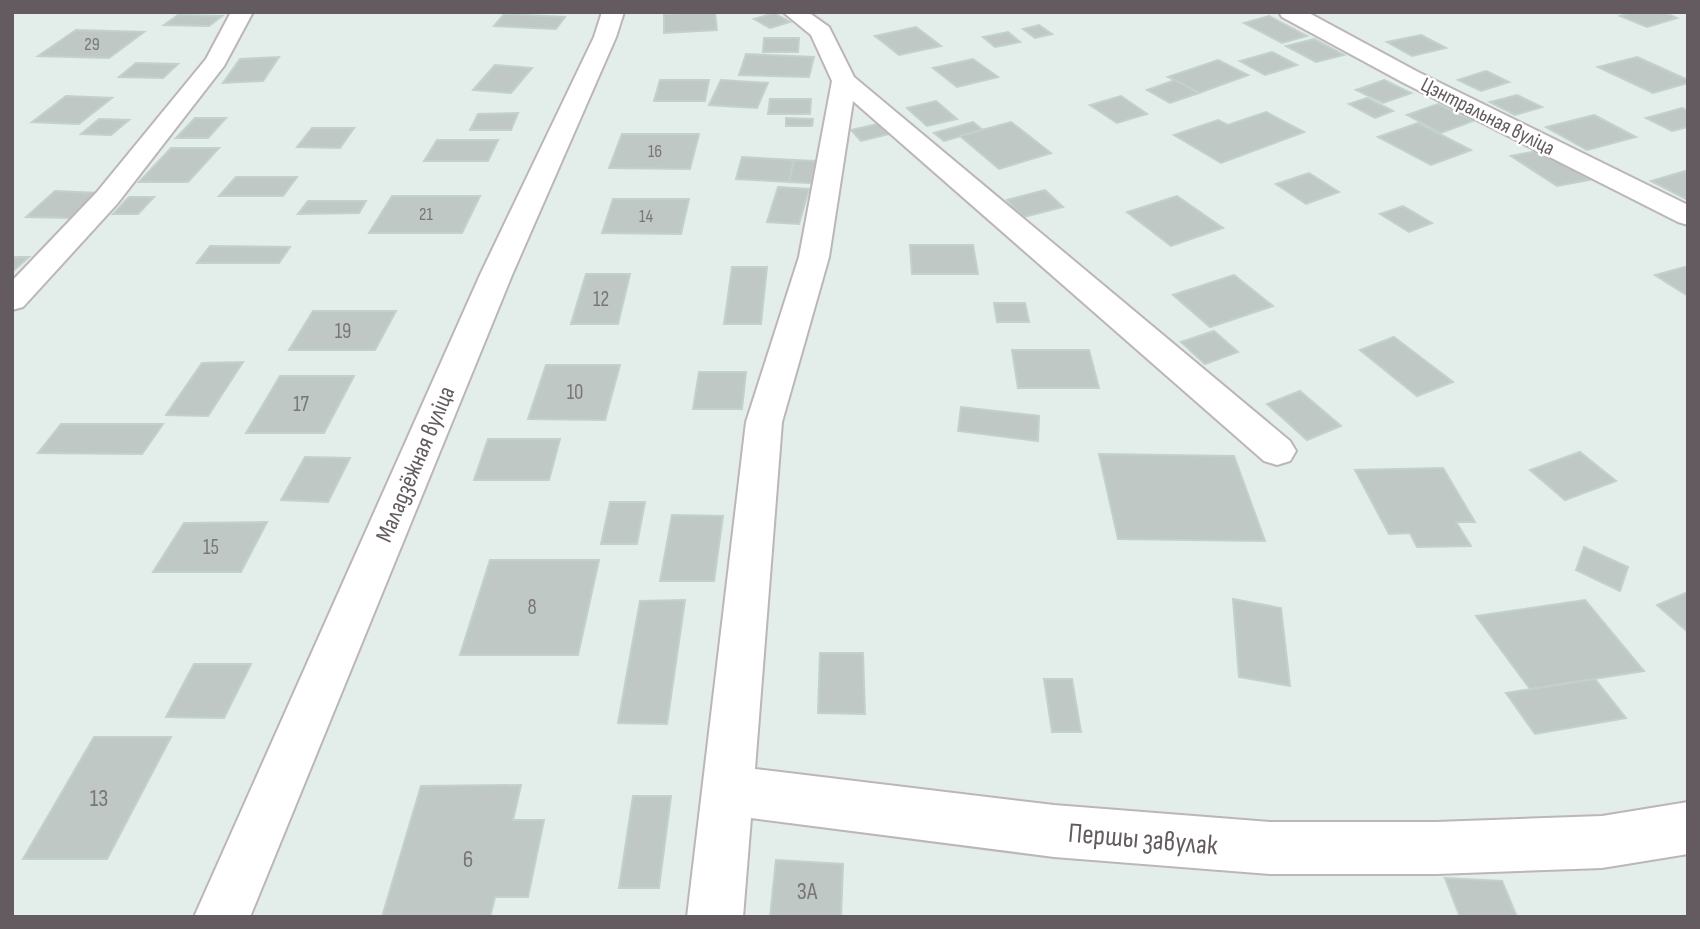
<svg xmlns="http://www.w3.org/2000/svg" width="1700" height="929" font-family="'Sofia Sans Condensed',sans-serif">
<rect width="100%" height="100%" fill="#e3ede9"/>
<g fill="#bfc8c4" stroke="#c2d1ca" stroke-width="2">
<polygon points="715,12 717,30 664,33 664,14"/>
<polygon points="1634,12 1664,12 1677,18 1647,27 1620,16"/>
<polygon points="774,13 790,22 770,28 754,19"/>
<polygon points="504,14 565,17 556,29 494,26"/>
<polygon points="178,15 222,16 209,26 164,25"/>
<polygon points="1269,16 1307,36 1282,43 1244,23"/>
<polygon points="1039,25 1052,34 1035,38 1023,29"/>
<polygon points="916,27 941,46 899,55 875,36"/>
<polygon points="76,30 144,32 109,58 38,56"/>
<polygon points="1008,32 1020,42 995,47 983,37"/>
<polygon points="1421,35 1446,48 1412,56 1387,42"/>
<polygon points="764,38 799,38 798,52 763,52"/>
<polygon points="1314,39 1344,55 1316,62 1286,46"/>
<polygon points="1272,52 1297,65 1265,75 1240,61"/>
<polygon points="746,54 814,57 809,77 739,75"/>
<polygon points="279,57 263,81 223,83 240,59"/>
<polygon points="1637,57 1688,80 1688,83 1653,93 1598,67"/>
<polygon points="973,59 998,77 957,87 933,68"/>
<polygon points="1218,60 1248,75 1199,93 1168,77"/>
<polygon points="136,63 178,64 163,78 119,77"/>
<polygon points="495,65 532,68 511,93 473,90"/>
<polygon points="1486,71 1509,82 1481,91 1458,80"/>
<polygon points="660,80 709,80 705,101 654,101"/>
<polygon points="721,80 768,83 757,108 709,105"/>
<polygon points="1175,80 1199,93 1170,103 1147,90"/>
<polygon points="1384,80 1411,93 1383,103 1356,90"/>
<polygon points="1517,95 1542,107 1515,115 1490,102"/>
<polygon points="66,96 112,98 79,124 32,122"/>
<polygon points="1121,96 1147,114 1117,123 1090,105"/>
<polygon points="1367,98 1393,111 1375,118 1349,104"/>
<polygon points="770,99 811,99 810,114 768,114"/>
<polygon points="936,101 957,119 927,126 907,108"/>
<polygon points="1438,104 1473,121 1441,133 1407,115"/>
<polygon points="1682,108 1688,111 1688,127 1672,131 1646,118"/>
<polygon points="1266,112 1304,132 1221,163 1174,135 1218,120 1228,125"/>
<polygon points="518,113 511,130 470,130 478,114"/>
<polygon points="1594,115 1636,137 1587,150 1546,127"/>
<polygon points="195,118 226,118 208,138 176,138"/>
<polygon points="786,118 813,119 812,126 786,126"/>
<polygon points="99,119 129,120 111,135 81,134"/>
<polygon points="973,122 983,130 944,141 934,133"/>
<polygon points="1011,122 1051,153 999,169 960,136"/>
<polygon points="1418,123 1471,150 1431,165 1378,137"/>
<polygon points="877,124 889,134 861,141 851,130"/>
<polygon points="312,128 354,128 340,148 297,147"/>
<polygon points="622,134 699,134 690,169 609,168"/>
<polygon points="437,140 498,140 488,161 424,161"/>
<polygon points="171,148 219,148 188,182 139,182"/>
<polygon points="1542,150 1589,180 1557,186 1511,156"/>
<polygon points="742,157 794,160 789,182 736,179"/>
<polygon points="794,160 816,161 811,183 789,182"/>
<polygon points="1685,171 1688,173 1688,200 1651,181"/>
<polygon points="1309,173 1339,192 1306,204 1276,184"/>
<polygon points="236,177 297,177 283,196 219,196"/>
<polygon points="778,187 809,189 799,224 767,222"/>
<polygon points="1045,190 1063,207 1024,217 1007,200"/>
<polygon points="55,191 98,193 70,218 26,217"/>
<polygon points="392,196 480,196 462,233 369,233"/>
<polygon points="1177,196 1223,228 1171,246 1127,212"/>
<polygon points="129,197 154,197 138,214 113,214"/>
<polygon points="613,199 689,199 681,234 602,233"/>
<polygon points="308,201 366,201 359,213 298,214"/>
<polygon points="1403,206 1432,223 1409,232 1380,214"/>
<polygon points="910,245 973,245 978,274 912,274"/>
<polygon points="210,246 290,247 279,263 197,263"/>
<polygon points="12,257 29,257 12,272"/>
<polygon points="1688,266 1688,296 1655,275"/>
<polygon points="732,267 767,267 761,324 724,324"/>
<polygon points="586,274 630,274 618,324 571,324"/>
<polygon points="1234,275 1273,306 1210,327 1173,295"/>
<polygon points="994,303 1025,303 1029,322 997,322"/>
<polygon points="313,311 396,311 375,350 289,350"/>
<polygon points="1214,331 1238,352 1205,364 1181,342"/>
<polygon points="1394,337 1453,382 1417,396 1360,350"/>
<polygon points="1012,350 1089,350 1099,388 1018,388"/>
<polygon points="243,362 208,416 166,415 202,363"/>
<polygon points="546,365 620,365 605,420 528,419"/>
<polygon points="699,372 746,372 742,409 693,409"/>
<polygon points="280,376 354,376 324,433 246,433"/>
<polygon points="1300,391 1341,426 1307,440 1267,404"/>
<polygon points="961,407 1039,416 1038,441 958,431"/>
<polygon points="61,424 163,424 142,454 38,453"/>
<polygon points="488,439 560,439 549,480 474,480"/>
<polygon points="1580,452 1616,481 1565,500 1530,470"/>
<polygon points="1099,454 1234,456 1265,541 1118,539"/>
<polygon points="305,457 350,458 328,502 281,500"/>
<polygon points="1443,468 1475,522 1456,522 1471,546 1417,547 1410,533 1389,534 1355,470"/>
<polygon points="610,502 645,502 637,544 601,544"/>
<polygon points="672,515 723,516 714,581 660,581"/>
<polygon points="267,522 241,572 153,572 184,523"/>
<polygon points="1584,547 1628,567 1620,591 1576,570"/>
<polygon points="490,560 599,560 578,655 460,655"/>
<polygon points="1688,592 1688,632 1657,605"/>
<polygon points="1233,599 1281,608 1290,686 1239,677"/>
<polygon points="685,600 667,724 618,723 640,601"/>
<polygon points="1585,600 1644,671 1530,689 1476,616"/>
<polygon points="820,653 863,653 865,714 818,713"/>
<polygon points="194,664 251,664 224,718 166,717"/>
<polygon points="1044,679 1072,679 1081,732 1052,732"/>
<polygon points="1595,679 1626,718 1535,734 1506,693"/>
<polygon points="94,737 171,737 107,859 23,859"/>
<polygon points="521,785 513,820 544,820 528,897 495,897 490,917 382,917 421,786"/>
<polygon points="633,796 671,796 659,888 619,888"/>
<polygon points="776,860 843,864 841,917 770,917"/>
<polygon points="1445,878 1502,881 1517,917 1460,917"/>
</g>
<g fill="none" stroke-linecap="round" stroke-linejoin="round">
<g stroke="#bcb5b9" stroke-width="4">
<g id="minor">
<polygon points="231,12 253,12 224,66 117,204 23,307 12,310 12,281 97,192 206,59"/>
<polygon points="602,12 624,12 616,37 512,275 250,917 194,917 480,275 594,37"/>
<polygon points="783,12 808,12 829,27 854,77 1290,441 1296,451 1290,461 1277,465 1264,461 853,101 829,257 782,422 755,769 1054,805 1270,822 1436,822 1602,816 1688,802 1688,854 1602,868 1436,874 1270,874 1054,857 751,818 743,917 687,917 746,422 799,257 832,81 811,35"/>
<polygon points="1279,12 1307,12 1418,72 1688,205 1688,225 1678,222 1402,82 1282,17"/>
</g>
</g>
<use href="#minor" fill="#fff" fill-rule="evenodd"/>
</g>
<g text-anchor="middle" stroke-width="5" stroke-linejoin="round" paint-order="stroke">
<g font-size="18" fill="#7a7678">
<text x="92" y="50">29</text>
<text x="655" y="157">16</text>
<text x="426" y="220">21</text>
<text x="646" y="222">14</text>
</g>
<g font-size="21" fill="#635b5f" stroke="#fff">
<text transform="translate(1488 116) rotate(27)" y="7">Цэнтральная вуліца</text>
</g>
<g font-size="21" fill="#7a7678">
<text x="601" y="306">12</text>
<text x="343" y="338">19</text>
<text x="575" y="399">10</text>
<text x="301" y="411">17</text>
<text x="211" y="554">15</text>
<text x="532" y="614">8</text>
</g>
<g font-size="24" fill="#635b5f" stroke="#fff">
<text transform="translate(415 464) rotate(-67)" y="8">Маладзёжная вуліца</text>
</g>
<g font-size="24" fill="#7a7678">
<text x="99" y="806">13</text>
<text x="468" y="867">6</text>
<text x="807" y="899">3А</text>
</g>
<g font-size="28" fill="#635b5f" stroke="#fff">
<text transform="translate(1143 838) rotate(5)" y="10">Першы завулак</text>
</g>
</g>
<rect width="1700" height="929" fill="none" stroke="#635b5f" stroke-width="28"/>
</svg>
